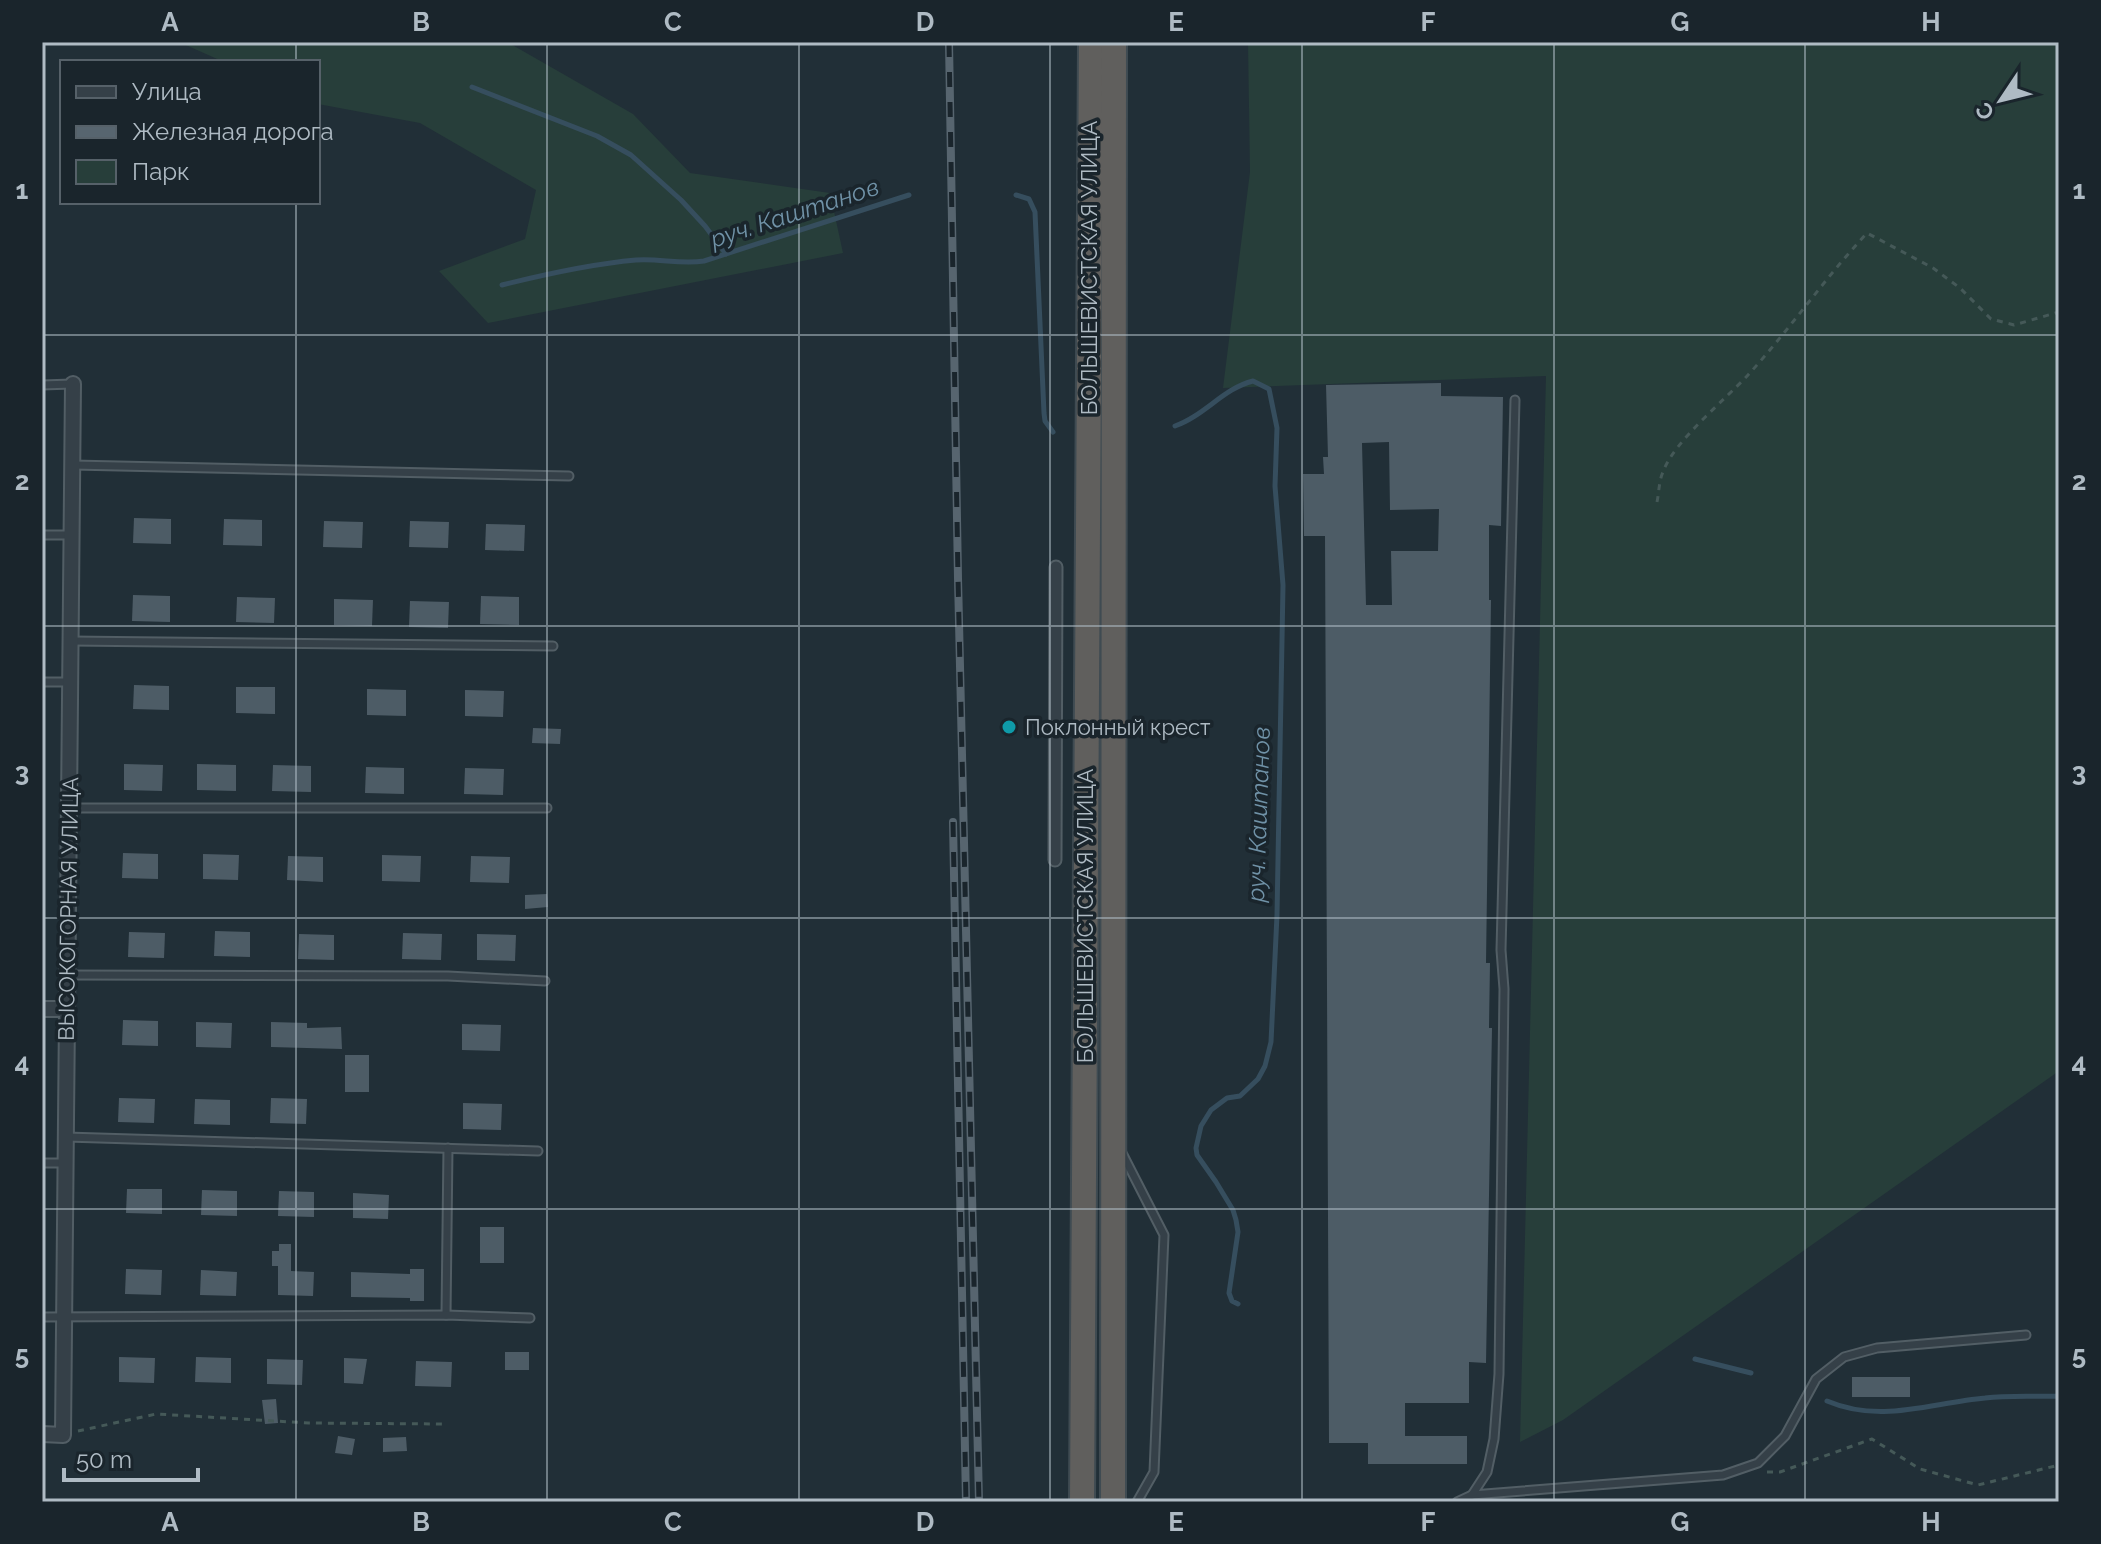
<svg xmlns="http://www.w3.org/2000/svg" width="2101" height="1544" font-family="Raleway,sans-serif">
<rect width="100%" height="100%" fill="#212f37"/>
<g fill="#273e3a">
<polygon points="179,42 507,42 633,114 690,173 830,193 843,253 488,323 439,271 525,239 536,190 420,123 318,104 318,62 224,62"/>
<polygon points="1248,42 2059,42 2059,1071 1563,1420 1520,1442 1546,376 1223,388 1250,172"/>
</g>
<g fill="none" stroke-linecap="round" stroke-linejoin="round">
<g stroke="#364e5e" stroke-width="5">
<polyline points="472,87 597,136 631,155 681,200 705,226 726,254"/>
<polyline points="1016,195 1029,199 1035,212 1044,413 1045,421 1053,432"/>
<path d="M502,285C546,274 591,264 636,260C659,258 681,265 704,261L909,195"/>
<path d="M1175,426C1204,416 1224,388 1253,381L1269,389L1277,428L1275,486L1283,585L1277,915L1271,1042L1265,1066L1258,1079L1240,1096L1227,1098L1211,1110L1201,1126L1196,1148L1197,1155L1216,1182L1233,1210L1236,1220L1238,1232L1229,1293L1232,1301L1238,1304"/>
<polyline points="1695,1359 1751,1373"/>
<path d="M1827,1401C1881,1424 1930,1403 1985,1398C2009,1395 2035,1397 2059,1396"/>
</g>
</g>
<g fill="#4d5c66" fill-rule="evenodd">
<path d="M1441,383V396L1503,397L1501,526L1489,525V600H1491L1486,963H1490L1489,1028H1492L1486,1363L1469,1362V1403H1405V1436H1467V1464H1368V1443H1329L1325,536H1304L1303,474H1324L1323,457H1328L1326,385ZM1389,442L1390,510L1439,509L1438,551H1391L1392,605H1366L1362,443Z"/>
<polygon points="134,518 171,519 171,544 133,543"/>
<polygon points="224,519 262,520 262,546 223,545"/>
<polygon points="324,521 363,522 362,548 323,547"/>
<polygon points="410,521 449,522 448,548 409,547"/>
<polygon points="486,524 525,525 524,551 485,550"/>
<polygon points="133,595 170,596 170,622 132,621"/>
<polygon points="481,596 519,597 519,625 480,624"/>
<polygon points="237,597 275,598 274,623 236,622"/>
<polygon points="334,599 373,600 372,626 334,625"/>
<polygon points="410,601 449,602 448,628 409,627"/>
<polygon points="134,685 169,686 169,710 133,709"/>
<polygon points="236,687 275,687 275,714 236,713"/>
<polygon points="367,689 406,690 406,716 367,715"/>
<polygon points="465,690 504,691 503,717 465,716"/>
<polygon points="533,728 561,729 560,744 532,743"/>
<polygon points="124,764 163,765 162,791 124,790"/>
<polygon points="197,764 236,765 236,791 197,790"/>
<polygon points="273,765 311,766 311,792 272,791"/>
<polygon points="366,767 404,768 404,794 365,793"/>
<polygon points="465,768 504,769 503,795 464,794"/>
<polygon points="123,853 158,854 158,879 122,878"/>
<polygon points="203,854 239,855 238,880 203,879"/>
<polygon points="382,855 421,856 420,882 382,881"/>
<polygon points="288,856 323,857 323,882 287,880"/>
<polygon points="471,856 510,857 509,883 470,882"/>
<polygon points="547,894 548,907 525,909 525,895"/>
<polygon points="215,931 250,932 250,957 214,956"/>
<polygon points="129,932 165,933 164,958 128,957"/>
<polygon points="403,933 442,934 441,960 402,959"/>
<polygon points="299,934 334,935 334,960 298,959"/>
<polygon points="477,934 516,935 515,961 477,960"/>
<polygon points="123,1020 158,1021 158,1046 122,1045"/>
<polygon points="196,1022 232,1023 231,1048 196,1047"/>
<polygon points="271,1022 307,1023 307,1028 341,1027 342,1049 271,1047"/>
<polygon points="462,1024 501,1025 500,1051 462,1050"/>
<rect x="345" y="1055" width="24" height="37"/>
<polygon points="119,1098 155,1099 154,1123 118,1122"/>
<polygon points="271,1098 307,1099 306,1124 270,1123"/>
<polygon points="195,1099 230,1100 230,1125 194,1124"/>
<polygon points="463,1103 502,1104 501,1130 463,1129"/>
<polygon points="127,1189 162,1189 162,1214 126,1213"/>
<polygon points="202,1190 237,1191 237,1216 201,1215"/>
<polygon points="279,1191 314,1192 314,1217 278,1216"/>
<polygon points="353,1193 389,1195 388,1219 353,1218"/>
<rect x="480" y="1227" width="24" height="36"/>
<polygon points="279,1244 291,1244 291,1271 314,1272 313,1296 278,1295 278,1266 272,1266 272,1251 279,1251"/>
<polygon points="126,1269 162,1270 161,1295 125,1294"/>
<polygon points="410,1269 424,1269 424,1301 410,1301 410,1298 351,1297 351,1272 410,1274"/>
<polygon points="201,1270 237,1272 236,1296 200,1295"/>
<rect x="505" y="1352" width="24" height="18"/>
<polygon points="119,1357 155,1358 154,1383 119,1382"/>
<polygon points="196,1357 231,1358 231,1383 195,1382"/>
<polygon points="344,1358 367,1359 363,1384 344,1383"/>
<polygon points="267,1359 303,1360 302,1385 267,1384"/>
<polygon points="416,1361 452,1362 451,1387 415,1386"/>
<rect x="1852" y="1377" width="58" height="20"/>
<polygon points="276,1399 278,1423 265,1424 262,1400"/>
<polygon points="338,1436 355,1439 352,1455 335,1453"/>
<polygon points="406,1437 407,1451 383,1452 383,1438"/>
</g>
<g fill="none" stroke-linecap="round" stroke-linejoin="round">
<g stroke="#525e65" stroke-width="11">
<g id="service">
<polyline points="42,385 72,384"/>
<polyline points="73,465 569,476"/>
<polyline points="42,535 72,535"/>
<polyline points="71,641 553,646"/>
<polyline points="42,682 70,682"/>
<polyline points="69,808 547,808"/>
<polyline points="67,975 448,976 545,981"/>
<polyline points="66,1137 538,1151"/>
<polyline points="1121,1151 1164,1235 1154,1472 1137,1502"/>
<polyline points="42,1163 65,1163"/>
<polyline points="446,1315 448,1148"/>
<polyline points="42,1317 446,1315 530,1318"/>
<polyline points="1472,1495 1723,1475 1758,1463 1785,1436 1816,1379 1844,1357 1877,1348 2026,1335"/>
<polyline points="1457,1502 1472,1495 1487,1472 1494,1439 1499,1374 1504,989 1501,950 1515,400"/>
</g>
</g>
<g stroke="#525e65" stroke-width="15">
<polyline id="pedestrian" points="1055,860 1056,567"/>
</g>
<g stroke="#525e65" stroke-width="18">
<g id="minor">
<polyline points="42,1009 67,1009"/>
<polyline points="42,1434 63,1435 73,384"/>
</g>
</g>
<g stroke="#3f4b52" stroke-width="28">
<g id="trunk">
<polyline points="1082,1502 1091,42"/>
<polyline points="1113,1502 1114,42"/>
</g>
</g>
<g stroke="#455958" stroke-width="3" stroke-dasharray="6 6" stroke-linecap="butt">
<path d="M1657,502C1659,493 1659,480 1663,472C1674,441 1725,400 1748,375C1790,329 1825,278 1867,233L1933,268L1960,288L1991,319L2014,325L2059,312"/>
<polyline points="78,1431 156,1414 309,1423 444,1424"/>
<polyline points="1767,1472 1780,1472 1872,1439 1920,1469 1978,1485 2059,1465"/>
</g>
<use href="#service" stroke="#354048" stroke-width="7"/>
<use href="#pedestrian" stroke="#354048" stroke-width="11"/>
<use href="#minor" stroke="#354048" stroke-width="14"/>
<use href="#trunk" stroke="#605f5d" stroke-width="24"/>
<g stroke="#57656f" stroke-width="8">
<g id="rail">
<polyline points="949,42 958,578 979,1502"/>
<polyline points="953,822 966,1502"/>
</g>
</g>
<use href="#rail" stroke="#1a252c" stroke-width="5" stroke-dasharray="15" stroke-linecap="butt"/>
</g>
<path fill="none" stroke="#afbbc4" stroke-width="2" stroke-opacity="0.55" d="M296,42V62M547,42V1502M799,42V1502M1050,42V1502M1302,42V1502M1554,42V1502M1805,42V1502M296,202V1502M42,335H2059M42,626H2059M42,918H2059M42,1209H2059"/>
<circle fill="#0f9aa8" stroke="#1a252c" stroke-width="3" cx="1009" cy="727" r="8"/>
<g text-anchor="middle" stroke-width="7" stroke-linejoin="round" paint-order="stroke">
<g font-size="22" fill="#afbbc4" stroke="#1a252c">
<text transform="translate(1089 268) rotate(-90)" y="8">БОЛЬШЕВИСТСКАЯ УЛИЦА</text>
<text transform="translate(68 909) rotate(-89)" y="8">ВЫСОКОГОРНАЯ УЛИЦА</text>
<text transform="translate(1085 916) rotate(-90)" y="8">БОЛЬШЕВИСТСКАЯ УЛИЦА</text>
</g>
<g font-size="22" fill="#afbbc4" stroke="#1a252c" text-anchor="start">
<text x="1025" y="735">Поклонный крест</text>
</g>
<g font-size="24" font-style="italic" fill="#7092a7" stroke="#1a252c">
<text transform="translate(795 213) rotate(-18)" y="8">руч. Каштанов</text>
<text transform="translate(1259 814) rotate(-88)" y="8">руч. Каштанов</text>
</g>
</g>
<rect width="2101" height="1544" fill="none" stroke="#1a252c" stroke-width="88"/>
<rect x="60" y="60" width="260" height="144" fill="#1a252c" stroke="#566169" stroke-width="2"/>
<rect x="76" y="86" width="40" height="12" fill="#354048" stroke="#566169" stroke-width="2"/>
<text x="132" y="100" font-size="24" fill="#afbbc4">Улица</text>
<rect x="76" y="126" width="40" height="12" fill="#57656f" stroke="#566169" stroke-width="2"/>
<text x="132" y="140" font-size="24" fill="#afbbc4">Железная дорога</text>
<rect x="76" y="160" width="40" height="24" fill="#273e3a" stroke="#566169" stroke-width="2"/>
<text x="132" y="180" font-size="24" fill="#afbbc4">Парк</text>
<g transform="translate(2001 100) rotate(235)" stroke="#1a252c" stroke-width="6" paint-order="stroke">
<path d="M0-6L14 30L0 20L-14 30Z" fill="#afbbc4"/>
<text y="-12" font-size="22" font-weight="bold" text-anchor="middle" fill="#afbbc4">С</text>
</g>
<path d="M64 1468v12h134v-12" fill="none" stroke="#afbbc4" stroke-width="4"/>
<text x="76" y="1468" font-size="24" fill="#afbbc4" stroke="#1a252c" stroke-width="6" paint-order="stroke">50 m</text>
<rect x="44" y="44" width="2013" height="1456" fill="none" stroke="#afbbc4" stroke-width="3"/>
<g font-size="26" text-anchor="middle" font-weight="bold" fill="#afbbc4">
<text x="170" y="31">A</text>
<text x="421" y="31">B</text>
<text x="673" y="31">C</text>
<text x="925" y="31">D</text>
<text x="1176" y="31">E</text>
<text x="1428" y="31">F</text>
<text x="1680" y="31">G</text>
<text x="1931" y="31">H</text>
<text x="22" y="199">1</text>
<text x="2079" y="199">1</text>
<text x="22" y="490">2</text>
<text x="2079" y="490">2</text>
<text x="22" y="781">3</text>
<text x="2079" y="781">3</text>
<text x="22" y="1072">4</text>
<text x="2079" y="1072">4</text>
<text x="22" y="1364">5</text>
<text x="2079" y="1364">5</text>
<text x="170" y="1531">A</text>
<text x="421" y="1531">B</text>
<text x="673" y="1531">C</text>
<text x="925" y="1531">D</text>
<text x="1176" y="1531">E</text>
<text x="1428" y="1531">F</text>
<text x="1680" y="1531">G</text>
<text x="1931" y="1531">H</text>
</g>
</svg>
